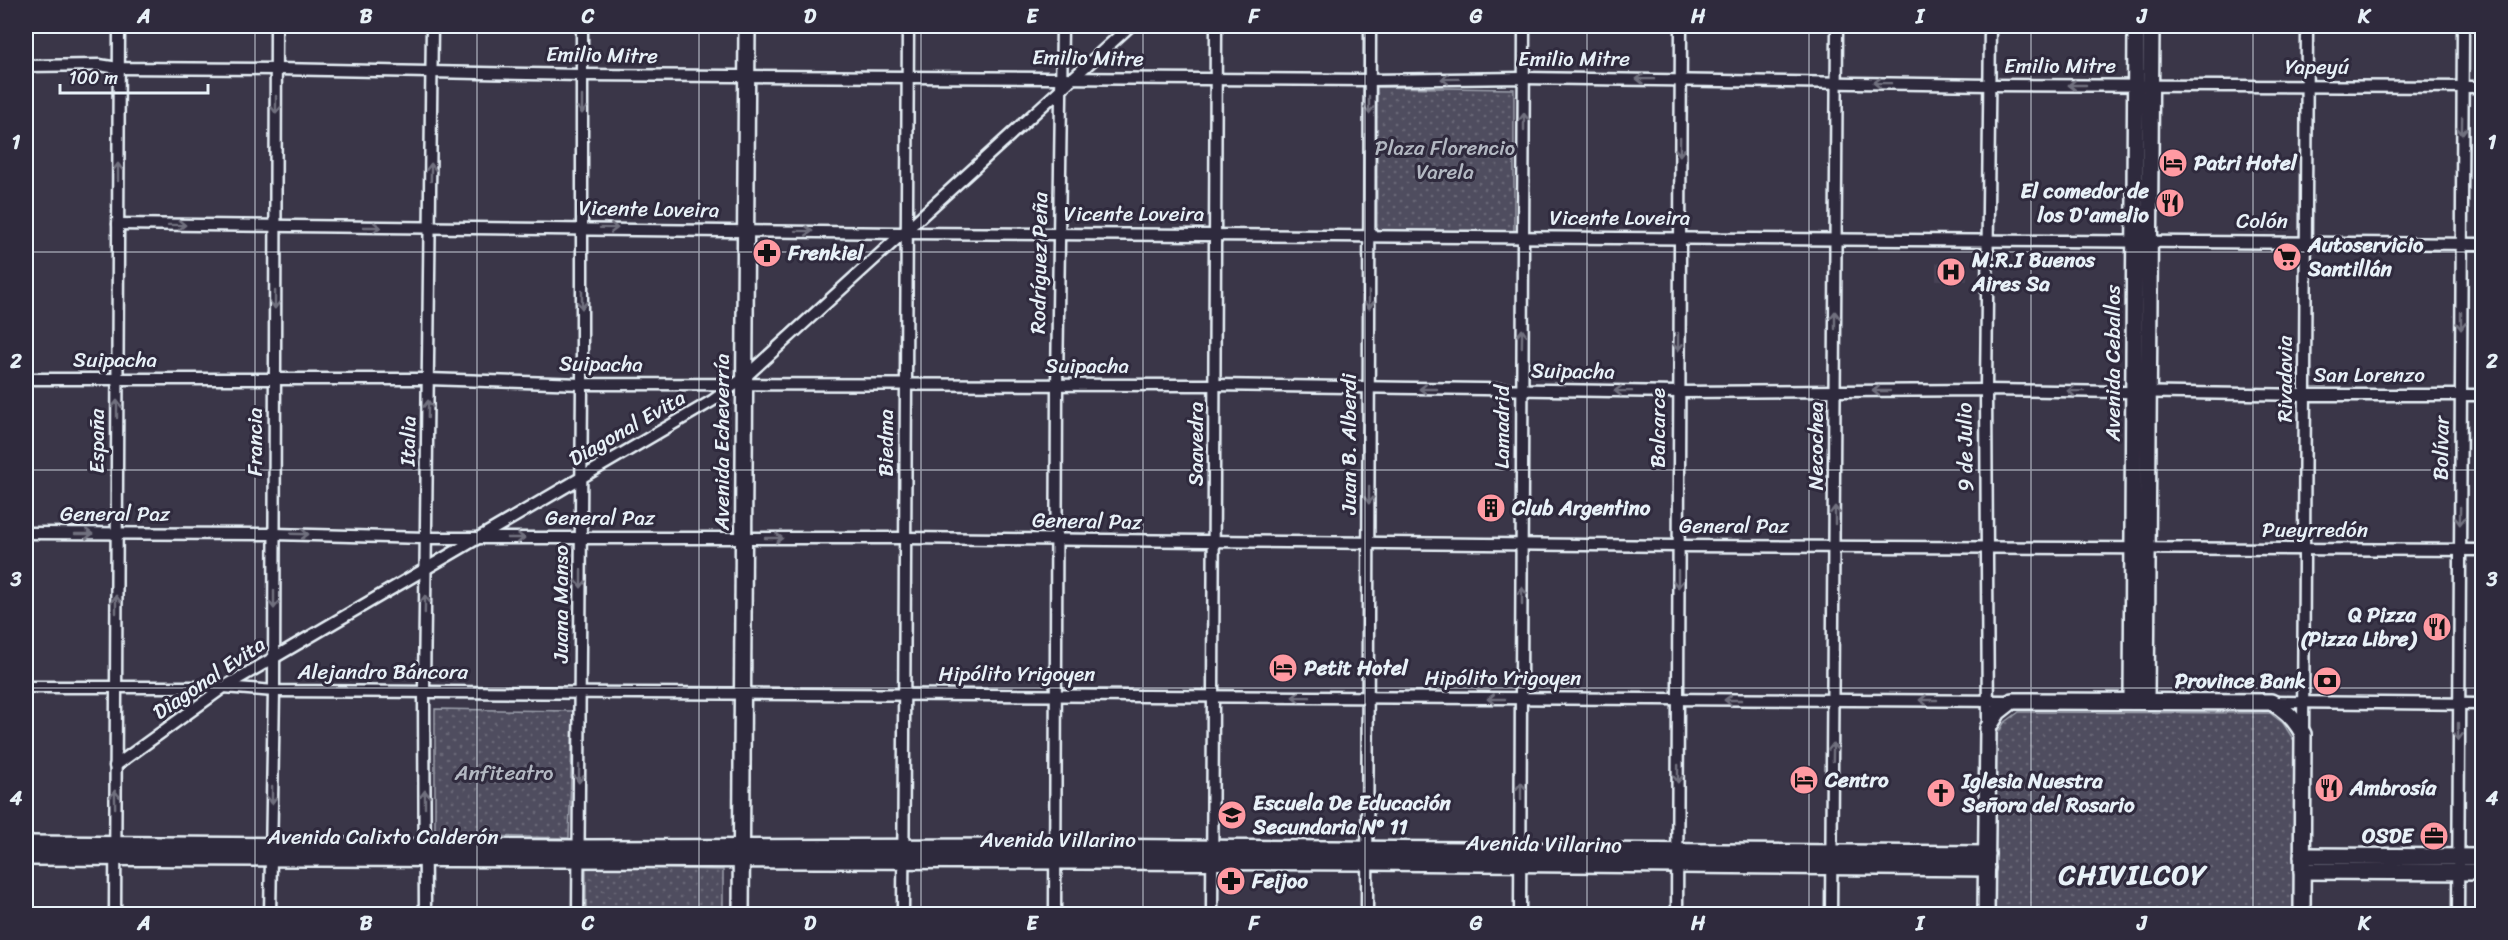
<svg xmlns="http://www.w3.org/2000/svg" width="2508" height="940" font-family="Sriracha,sans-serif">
<defs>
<pattern id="grass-dots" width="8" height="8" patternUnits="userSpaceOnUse" patternTransform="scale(1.5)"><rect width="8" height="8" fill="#504e5f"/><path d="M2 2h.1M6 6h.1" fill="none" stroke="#696877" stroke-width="1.8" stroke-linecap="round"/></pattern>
</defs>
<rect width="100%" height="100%" fill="#3a3648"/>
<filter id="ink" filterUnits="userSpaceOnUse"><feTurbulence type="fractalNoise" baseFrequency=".0167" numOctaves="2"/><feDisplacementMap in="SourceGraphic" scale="12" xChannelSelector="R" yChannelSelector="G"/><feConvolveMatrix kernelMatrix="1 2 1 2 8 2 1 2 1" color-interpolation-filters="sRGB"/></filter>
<g filter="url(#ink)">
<polygon fill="#464354" points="1936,263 1967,264 1967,281 1936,280"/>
<g fill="url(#grass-dots)" stroke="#9ca0ac" stroke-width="1.5">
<polygon points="1377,87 1514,89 1514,235 1377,232"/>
<polygon points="435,709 573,711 569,838 435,835"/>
<polygon points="2019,712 2270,713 2283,723 2295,742 2296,914 1995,914 1996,736 2004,723"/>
<polygon points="586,867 723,870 723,914 586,914"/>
</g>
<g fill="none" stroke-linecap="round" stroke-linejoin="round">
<g stroke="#e8f1f8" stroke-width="15">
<g id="street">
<polyline points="26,66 99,65 118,68 277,69 582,75 1369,80 1524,78 1990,85 2482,87"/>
<polyline points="118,224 902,233 2482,244"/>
<polyline points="26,379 428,379 582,384 1215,385 1678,392 1986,390 2306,395 2482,395"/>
<polyline points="26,533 274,534 426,538 905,538 1678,546 2482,550"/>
<polyline points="26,687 224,687 274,691 2012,701"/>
<polyline points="2274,702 2482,704"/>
<polyline points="1988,728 1986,390 1990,26"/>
<polyline points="2303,733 2307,26"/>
<polyline points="115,766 224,687 712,401 744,378 1130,26"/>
<polyline points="115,914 119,26"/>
<polyline points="270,914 274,691 276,26"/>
<polyline points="425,914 424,691 432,26"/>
<polyline points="578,914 582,384 582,26"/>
<polyline points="903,914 908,26"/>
<polyline points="1055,914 1057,385 1062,26"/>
<polyline points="1212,914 1216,26"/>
<polyline points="1367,914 1370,26"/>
<polyline points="1520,914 1524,26"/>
<polyline points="1677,914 1681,26"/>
<polyline points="1831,914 1837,26"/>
<polyline points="2458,914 2463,26"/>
</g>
</g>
<g stroke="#e8f1f8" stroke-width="20">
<g id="secondary">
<polyline points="2132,701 2136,26"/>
<polyline points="2146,701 2151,26"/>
<polyline points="26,844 578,848 1056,847 1987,854"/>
<polyline points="2302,856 2482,857"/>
<polyline points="26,857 1367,862 1987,868"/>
<polyline points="2302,871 2482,872"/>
<polyline points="741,914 747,26"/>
<path d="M1986,914L1988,728L1998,712L2012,701L2271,702C2286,709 2295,719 2303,734L2302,914"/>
</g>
</g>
<use href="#street" stroke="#2f2a3d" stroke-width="10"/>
<use href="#secondary" stroke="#2f2a3d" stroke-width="15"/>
</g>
<defs><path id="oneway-shaft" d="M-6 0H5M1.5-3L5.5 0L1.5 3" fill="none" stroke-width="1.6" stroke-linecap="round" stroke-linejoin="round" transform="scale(1.5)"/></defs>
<g stroke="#70707e">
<use href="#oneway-shaft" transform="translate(1450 79) rotate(179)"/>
<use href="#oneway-shaft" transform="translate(1645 79) rotate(-179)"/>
<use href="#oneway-shaft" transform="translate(1882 83) rotate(-179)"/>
<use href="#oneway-shaft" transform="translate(2077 85) rotate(-180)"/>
<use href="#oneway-shaft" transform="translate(276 105) rotate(90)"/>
<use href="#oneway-shaft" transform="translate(582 105) rotate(90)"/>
<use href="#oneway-shaft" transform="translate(1369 105) rotate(90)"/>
<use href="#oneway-shaft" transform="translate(1524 122) rotate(-90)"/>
<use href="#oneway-shaft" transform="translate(2462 126) rotate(91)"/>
<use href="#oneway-shaft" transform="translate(1680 147) rotate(91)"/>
<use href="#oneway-shaft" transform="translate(118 172) rotate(-90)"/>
<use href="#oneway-shaft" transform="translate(431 172) rotate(-89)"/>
<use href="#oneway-shaft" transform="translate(177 225) rotate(1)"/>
<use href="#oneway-shaft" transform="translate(372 227)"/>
<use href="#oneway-shaft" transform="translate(609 228) rotate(1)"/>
<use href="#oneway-shaft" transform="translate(804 231) rotate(1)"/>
<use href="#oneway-shaft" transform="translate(275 300) rotate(91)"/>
<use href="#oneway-shaft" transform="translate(582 300) rotate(90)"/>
<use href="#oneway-shaft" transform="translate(1369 300) rotate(89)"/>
<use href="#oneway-shaft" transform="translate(1835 320) rotate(-90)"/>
<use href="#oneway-shaft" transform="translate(2461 321) rotate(90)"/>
<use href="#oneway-shaft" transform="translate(1522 338) rotate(-89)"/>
<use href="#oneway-shaft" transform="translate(1678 342) rotate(90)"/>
<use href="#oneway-shaft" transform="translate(1428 389) rotate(-180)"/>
<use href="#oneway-shaft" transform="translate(1623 391) rotate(-179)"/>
<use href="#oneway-shaft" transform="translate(1881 391) rotate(180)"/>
<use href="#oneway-shaft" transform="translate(2076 391) rotate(-179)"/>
<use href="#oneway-shaft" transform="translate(117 409) rotate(-90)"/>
<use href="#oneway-shaft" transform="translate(428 409) rotate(-89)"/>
<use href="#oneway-shaft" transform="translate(1369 495) rotate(91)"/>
<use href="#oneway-shaft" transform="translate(1835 515) rotate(-90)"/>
<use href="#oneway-shaft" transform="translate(2460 516) rotate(91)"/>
<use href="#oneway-shaft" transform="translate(84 534)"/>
<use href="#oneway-shaft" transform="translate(300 534) rotate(2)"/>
<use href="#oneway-shaft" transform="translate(516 538)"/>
<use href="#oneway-shaft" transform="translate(774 538)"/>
<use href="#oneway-shaft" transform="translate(581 579) rotate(90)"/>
<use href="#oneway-shaft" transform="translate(1678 579) rotate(90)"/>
<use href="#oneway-shaft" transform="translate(1522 596) rotate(-90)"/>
<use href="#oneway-shaft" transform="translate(274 600) rotate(90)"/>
<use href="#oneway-shaft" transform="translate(116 604) rotate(-90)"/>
<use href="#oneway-shaft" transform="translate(425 604) rotate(-89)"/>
<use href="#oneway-shaft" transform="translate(1301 697) rotate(-179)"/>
<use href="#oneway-shaft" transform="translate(1496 699) rotate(-180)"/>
<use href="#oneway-shaft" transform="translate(1733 700) rotate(-180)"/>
<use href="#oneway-shaft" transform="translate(1928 700) rotate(-180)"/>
<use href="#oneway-shaft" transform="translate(2458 732) rotate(90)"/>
<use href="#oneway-shaft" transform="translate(1833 752) rotate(-89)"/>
<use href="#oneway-shaft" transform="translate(579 774) rotate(91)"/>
<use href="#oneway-shaft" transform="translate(1678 774) rotate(91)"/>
<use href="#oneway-shaft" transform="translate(1521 791) rotate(-90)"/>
<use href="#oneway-shaft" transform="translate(272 795) rotate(91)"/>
<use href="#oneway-shaft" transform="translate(115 799) rotate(-91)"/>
<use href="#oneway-shaft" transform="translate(425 799) rotate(-90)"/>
</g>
</g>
<path fill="none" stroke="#e8f1f8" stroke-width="1.5" stroke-opacity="0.55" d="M255,26V914M477,26V914M699,26V914M921,26V914M1143,26V914M1365,26V914M1587,26V914M1809,26V914M2031,26V914M2253,26V914M26,252H2482M26,470H2482M26,688H2482"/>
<defs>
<g id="hotel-disc" transform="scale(1.5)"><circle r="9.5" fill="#ff9aa2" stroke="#2f2a3d"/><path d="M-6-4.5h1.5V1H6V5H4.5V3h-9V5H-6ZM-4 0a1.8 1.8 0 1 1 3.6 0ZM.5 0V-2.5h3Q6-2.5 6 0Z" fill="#111"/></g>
<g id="restaurant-disc" transform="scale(1.5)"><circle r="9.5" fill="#ff9aa2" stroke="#2f2a3d"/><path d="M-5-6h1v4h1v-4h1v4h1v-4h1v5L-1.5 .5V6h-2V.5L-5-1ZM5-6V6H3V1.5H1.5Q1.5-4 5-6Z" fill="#111"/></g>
<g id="pharmacy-disc" transform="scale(1.5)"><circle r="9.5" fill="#ff9aa2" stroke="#2f2a3d"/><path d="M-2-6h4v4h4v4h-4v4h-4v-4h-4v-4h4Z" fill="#111"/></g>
<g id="supermarket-disc" transform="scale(1.5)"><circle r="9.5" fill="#ff9aa2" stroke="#2f2a3d"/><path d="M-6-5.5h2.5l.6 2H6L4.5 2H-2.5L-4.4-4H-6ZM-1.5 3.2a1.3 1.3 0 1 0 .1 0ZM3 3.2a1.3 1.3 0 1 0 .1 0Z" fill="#111"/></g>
<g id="hospital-disc" transform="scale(1.5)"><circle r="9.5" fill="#ff9aa2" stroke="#2f2a3d"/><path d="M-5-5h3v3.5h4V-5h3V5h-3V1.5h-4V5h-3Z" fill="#111"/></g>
<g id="building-disc" transform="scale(1.5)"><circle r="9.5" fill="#ff9aa2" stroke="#2f2a3d"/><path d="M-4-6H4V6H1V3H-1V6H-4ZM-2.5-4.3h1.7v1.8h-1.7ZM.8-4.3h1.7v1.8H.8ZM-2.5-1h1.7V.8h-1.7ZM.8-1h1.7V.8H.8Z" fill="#111"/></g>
<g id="bank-disc" transform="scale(1.5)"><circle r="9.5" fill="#ff9aa2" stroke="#2f2a3d"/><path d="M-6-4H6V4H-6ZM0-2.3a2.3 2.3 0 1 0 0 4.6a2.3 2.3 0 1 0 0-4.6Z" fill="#111"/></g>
<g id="church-disc" transform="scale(1.5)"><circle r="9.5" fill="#ff9aa2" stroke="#2f2a3d"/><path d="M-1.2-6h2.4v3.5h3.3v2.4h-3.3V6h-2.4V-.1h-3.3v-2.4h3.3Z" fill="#111"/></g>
<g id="school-disc" transform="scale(1.5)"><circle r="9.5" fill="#ff9aa2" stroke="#2f2a3d"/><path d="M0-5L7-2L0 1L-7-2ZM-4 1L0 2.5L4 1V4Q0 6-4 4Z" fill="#111"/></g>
<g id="office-disc" transform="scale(1.5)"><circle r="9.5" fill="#ff9aa2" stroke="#2f2a3d"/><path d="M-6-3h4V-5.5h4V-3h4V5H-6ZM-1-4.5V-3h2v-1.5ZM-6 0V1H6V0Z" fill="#111"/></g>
</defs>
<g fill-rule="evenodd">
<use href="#hotel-disc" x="2173" y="163"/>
<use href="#restaurant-disc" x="2170" y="203"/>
<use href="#pharmacy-disc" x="767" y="253"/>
<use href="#supermarket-disc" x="2287" y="257"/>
<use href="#hospital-disc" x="1951" y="272"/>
<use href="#building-disc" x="1491" y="508"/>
<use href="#restaurant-disc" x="2437" y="627"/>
<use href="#hotel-disc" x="1283" y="668"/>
<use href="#bank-disc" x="2327" y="681"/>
<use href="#hotel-disc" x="1804" y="780"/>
<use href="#restaurant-disc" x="2329" y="788"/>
<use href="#church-disc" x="1941" y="793"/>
<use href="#school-disc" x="1232" y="815"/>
<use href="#office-disc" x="2434" y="836"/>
<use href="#pharmacy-disc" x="1231" y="881"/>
</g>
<g text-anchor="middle" stroke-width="6" stroke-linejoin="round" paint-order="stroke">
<g font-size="21" fill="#e8f1f8" stroke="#2f2a3d">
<text transform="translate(602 55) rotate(1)" y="7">Emilio Mitre</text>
<text transform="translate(1088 58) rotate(1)" y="7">Emilio Mitre</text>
<text x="1574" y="66">Emilio Mitre</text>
<text x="2060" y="73">Emilio Mitre</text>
<text x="2317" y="74">Yapeyú</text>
<text transform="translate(649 209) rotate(1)" y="7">Vicente Loveira</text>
<text x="1134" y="221">Vicente Loveira</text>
<text x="1620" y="225">Vicente Loveira</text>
<text x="2262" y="228">Colón</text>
<text transform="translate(1039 263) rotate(-89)" y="7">Rodríguez Peña</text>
<text x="115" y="367">Suipacha</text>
<text transform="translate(2113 363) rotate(-90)" y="7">Avenida Ceballos</text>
<text transform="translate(601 364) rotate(1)" y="7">Suipacha</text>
<text x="1087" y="373">Suipacha</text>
<text transform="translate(1573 371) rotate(1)" y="7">Suipacha</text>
<text x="2369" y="382">San Lorenzo</text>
<text transform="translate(2285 379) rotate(-90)" y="7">Rivadavia</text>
<text transform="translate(1502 427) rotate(-90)" y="7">Lamadrid</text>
<text transform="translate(627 428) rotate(-30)" y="7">Diagonal Evita</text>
<text transform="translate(1658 428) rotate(-90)" y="7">Balcarce</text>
<text transform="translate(97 441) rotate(-90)" y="7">España</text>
<text transform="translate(408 441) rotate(-89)" y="7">Italia</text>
<text transform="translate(255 442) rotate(-90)" y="7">Francia</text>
<text transform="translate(722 442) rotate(-90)" y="7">Avenida Echeverría</text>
<text transform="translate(886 443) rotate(-90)" y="7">Biedma</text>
<text transform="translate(1196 444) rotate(-90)" y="7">Saavedra</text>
<text transform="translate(1349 444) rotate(-90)" y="7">Juan B. Alberdi</text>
<text transform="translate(1816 446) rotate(-90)" y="7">Necochea</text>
<text transform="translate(1965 447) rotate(-91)" y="7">9 de Julio</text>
<text transform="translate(2441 448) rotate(-89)" y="7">Bolívar</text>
<text x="115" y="521">General Paz</text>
<text x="600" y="525">General Paz</text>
<text transform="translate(1087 521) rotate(1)" y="7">General Paz</text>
<text x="1734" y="533">General Paz</text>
<text x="2315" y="537">Pueyrredón</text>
<text transform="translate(561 604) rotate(-90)" y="7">Juana Manso</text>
<text x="383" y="679">Alejandro Báncora</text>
<text x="1017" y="681">Hipólito Yrigoyen</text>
<text transform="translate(209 678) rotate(-34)" y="7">Diagonal Evita</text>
<text x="1503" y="685">Hipólito Yrigoyen</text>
<text x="383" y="844">Avenida Calixto Calderón</text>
<text x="1058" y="847">Avenida Villarino</text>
<text transform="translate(1544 844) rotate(1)" y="7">Avenida Villarino</text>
</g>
<g font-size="21" fill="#b3b8c2" stroke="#2f2a3d">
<text x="1445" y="155">Plaza Florencio<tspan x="1445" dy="24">Varela</tspan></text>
<text x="504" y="780">Anfiteatro</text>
</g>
<g font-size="21" font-weight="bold" fill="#e8f1f8" stroke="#2f2a3d" text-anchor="start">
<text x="2194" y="170">Patri Hotel</text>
<text x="2149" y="198" text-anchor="end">El comedor de<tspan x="2149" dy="24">los D'amelio</tspan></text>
<text x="2308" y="252">Autoservicio<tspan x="2308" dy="24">Santillán</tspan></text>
<text x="788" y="260">Frenkiel</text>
<text x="1972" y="267">M.R.I Buenos<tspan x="1972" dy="24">Aires Sa</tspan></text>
<text x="1512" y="515">Club Argentino</text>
<text x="2416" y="622" text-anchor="end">Q Pizza<tspan x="2416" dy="24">(Pizza Libre)</tspan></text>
<text x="1304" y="675">Petit Hotel</text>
<text x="2306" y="688" text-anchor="end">Province Bank</text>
<text x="1825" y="787">Centro</text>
<text x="1962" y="788">Iglesia Nuestra<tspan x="1962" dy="24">Señora del Rosario</tspan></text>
<text x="2350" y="795">Ambrosía</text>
<text x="1253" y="810">Escuela De Educación<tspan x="1253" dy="24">Secundaria Nº 11</tspan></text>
<text x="2413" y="843" text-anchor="end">OSDE</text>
<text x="1252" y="888">Feijoo</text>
</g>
<g font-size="27" font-weight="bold" letter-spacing="1.5" fill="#e8f1f8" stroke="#2f2a3d">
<text x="2133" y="884">CHIVILCOY</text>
</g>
</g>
<rect width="2508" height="940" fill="none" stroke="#2f2a3d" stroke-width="66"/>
<path d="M60 84v9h148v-9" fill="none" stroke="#e8f1f8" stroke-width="3"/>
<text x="69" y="84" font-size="18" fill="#e8f1f8" stroke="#2f2a3d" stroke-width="4.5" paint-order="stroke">100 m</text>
<rect x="33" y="33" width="2442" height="874" fill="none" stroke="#e8f1f8" stroke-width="2"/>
<g font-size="20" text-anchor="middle" font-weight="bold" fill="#e8f1f8">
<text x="144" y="23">A</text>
<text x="366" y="23">B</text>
<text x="588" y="23">C</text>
<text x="810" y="23">D</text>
<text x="1032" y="23">E</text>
<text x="1254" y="23">F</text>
<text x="1476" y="23">G</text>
<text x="1698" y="23">H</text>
<text x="1920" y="23">I</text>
<text x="2142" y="23">J</text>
<text x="2364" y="23">K</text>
<text x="16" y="149">1</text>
<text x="2492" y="149">1</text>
<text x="16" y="368">2</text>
<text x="2492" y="368">2</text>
<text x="16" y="586">3</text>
<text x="2492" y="586">3</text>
<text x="16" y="805">4</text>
<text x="2492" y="805">4</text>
<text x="144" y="930">A</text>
<text x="366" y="930">B</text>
<text x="588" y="930">C</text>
<text x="810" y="930">D</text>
<text x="1032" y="930">E</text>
<text x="1254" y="930">F</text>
<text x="1476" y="930">G</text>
<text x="1698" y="930">H</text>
<text x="1920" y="930">I</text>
<text x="2142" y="930">J</text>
<text x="2364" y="930">K</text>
</g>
</svg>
